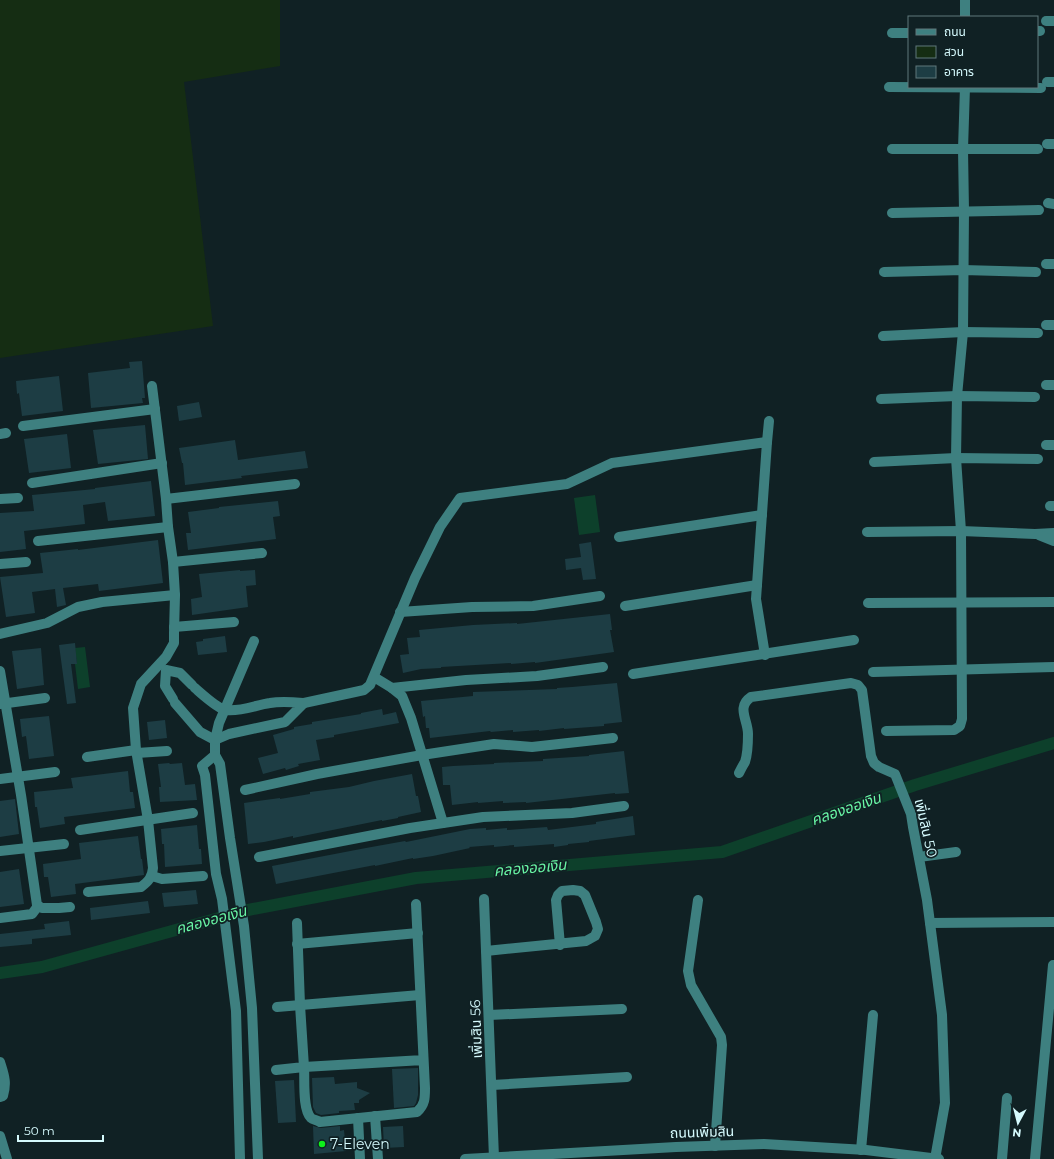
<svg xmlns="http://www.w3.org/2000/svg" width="1054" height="1159" font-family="Montserrat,'Noto Sans Thai',sans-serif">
<rect width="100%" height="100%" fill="#102124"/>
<polygon fill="#152d13" points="0,0 280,0 280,66 184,82 213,326 0,358"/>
<g fill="#0d402b">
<polygon points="595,495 600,532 579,535 574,498"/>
<polygon points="85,647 90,687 78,689 75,664 77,663 75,648"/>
</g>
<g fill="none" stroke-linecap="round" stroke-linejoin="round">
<polyline stroke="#0d402b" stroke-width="12" points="0,973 42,967 248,910 416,878 722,852 915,785 1054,743"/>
</g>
<g fill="#1d3d44">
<polygon points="142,361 145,398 142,398 143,403 91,408 88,373 130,368 129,362"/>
<polygon points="59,376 63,411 22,416 19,393 17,394 16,381"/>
<polygon points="199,402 202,417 179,421 177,406"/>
<polygon points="145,425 148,459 98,464 93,430"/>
<polygon points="67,434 71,468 29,473 24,439"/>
<polygon points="235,440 238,460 305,451 308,468 241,476 242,478 185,485 183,463 182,463 179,448"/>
<polygon points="151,481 155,516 108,521 105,502 83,505 85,524 24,531 26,549 0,552 0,513 34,511 32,495 95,489 95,488"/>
<polygon points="278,501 280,516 273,517 276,539 188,550 186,533 191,533 188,512 219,508 219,507"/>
<polygon points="158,540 163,583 99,591 98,584 63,588 66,605 57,607 55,589 32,592 35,613 6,617 0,577 43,573 40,553 78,549 78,550"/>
<polygon points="591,542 596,579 583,580 581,568 566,570 565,559 581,557 579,544"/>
<polygon points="240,570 240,571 255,570 256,585 246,586 248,607 192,615 191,599 202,597 199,574"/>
<polygon points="610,614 612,630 610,630 614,652 535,663 535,662 511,664 511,663 441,667 441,668 421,669 403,673 400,655 409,654 407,638 420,637 419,630 473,625 517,623 517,624"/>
<polygon points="225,636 227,652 198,655 196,642 203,641 203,639"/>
<polygon points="75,643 77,664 71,664 76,703 67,704 59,645"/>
<polygon points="41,648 44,685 17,689 12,651"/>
<polygon points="617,683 622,722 604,724 604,726 564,729 564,728 539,731 539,730 513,732 513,730 491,732 490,731 430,738 429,728 426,728 425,716 423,717 421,701 473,696 473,692 557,689 557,688 572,687"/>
<polygon points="382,709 383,715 396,712 399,723 334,735 334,737 316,740 320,760 298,764 299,766 286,770 285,768 263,774 258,758 278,753 273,735 294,729 294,727 312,724 312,722 361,714 361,713"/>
<polygon points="49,716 54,756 29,759 26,736 22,737 20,719"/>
<polygon points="165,720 167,738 149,740 147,722"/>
<polygon points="624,751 629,793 615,794 615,793 526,803 526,802 503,803 503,801 478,803 478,802 452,805 450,785 443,785 442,767 453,766 494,764 494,763 543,761 543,759 589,756 589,755"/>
<polygon points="169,763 170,764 182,763 185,785 195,784 197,800 160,802 159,787 161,787 158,764"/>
<polygon points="128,771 130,792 133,792 135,808 64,817 65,824 40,828 37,807 35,807 34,792 73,788 71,778"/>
<polygon points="412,774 416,796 418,796 421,812 398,817 398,818 382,821 382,820 293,838 293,836 264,842 248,844 244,803 280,798 280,799 310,794 310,792 349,787 374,781"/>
<polygon points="15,799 19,834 0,837 0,801"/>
<polygon points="633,816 635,835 589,841 589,842 568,844 568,845 554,847 554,844 514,847 514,845 494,847 494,845 469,847 470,848 433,856 413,859 413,858 375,866 375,865 276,884 272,866 366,848 405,841 406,842 470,829 486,828 486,830 507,828 507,830 547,827 548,830 596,824 596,822"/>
<polygon points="197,825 199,849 201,849 202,864 165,867 164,844 162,844 161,829"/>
<polygon points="138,836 141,859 142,859 144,875 75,884 76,894 51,897 48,877 44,877 43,864 81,859 79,843"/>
<polygon points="19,869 24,904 0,907 0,872"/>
<polygon points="196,890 198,904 164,907 162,893"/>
<polygon points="148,901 150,913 91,920 90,908"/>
<polygon points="69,921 71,935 32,939 32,944 0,947 0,934 45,929 44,924"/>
<polygon points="418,1068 418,1095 416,1103 414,1106 394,1108 392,1069"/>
<polygon points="334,1077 335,1084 357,1082 357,1088 370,1093 359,1100 359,1103 354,1103 355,1110 339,1111 339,1113 321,1115 316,1113 313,1107 312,1078"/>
<polygon points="294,1080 296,1122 278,1123 275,1081"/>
<polygon points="313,1126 321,1128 340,1126 340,1131 344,1130 346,1151 314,1154"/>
<polygon points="403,1126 404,1147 384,1148 383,1127"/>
</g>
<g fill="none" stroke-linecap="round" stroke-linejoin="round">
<g stroke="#3e8080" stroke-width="10">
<polyline points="965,17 965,0"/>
<polyline points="1046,21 1054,21"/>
<polyline points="1037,31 1040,31"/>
<polyline points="892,33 909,33"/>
<polyline points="1047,82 1054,82"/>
<polyline points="889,87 1041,88"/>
<polyline points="1047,144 1054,144"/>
<polyline points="892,149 1038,149"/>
<polyline points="1048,203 1054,204"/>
<polyline points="892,213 1039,210"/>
<polyline points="1046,264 1054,264"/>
<polyline points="884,272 963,270 1036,272"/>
<polyline points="1046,325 1054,325"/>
<polyline points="883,336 963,332 1038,333"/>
<polyline points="1046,385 1054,385"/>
<polyline points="881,399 957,396 1035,397"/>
<polyline points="23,426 155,409"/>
<polyline points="0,434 6,433"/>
<polyline points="767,442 769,421"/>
<polyline points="1046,445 1054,445"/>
<polyline points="874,462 956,458 1038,459"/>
<polyline points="32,483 162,463"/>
<polyline points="0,499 18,498"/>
<polyline points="166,499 295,484"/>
<polyline points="1050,506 1054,506"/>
<polyline points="867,532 961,531 1035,534 1054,533"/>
<polyline points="1039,535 1054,541"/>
<polyline points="619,537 762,515"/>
<polyline points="38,541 168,527"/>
<polyline points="173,562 262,553"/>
<polyline points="0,564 26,562"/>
<polyline points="868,603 1054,602"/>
<polyline points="625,606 757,585"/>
<polyline points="400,612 472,607 533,606 600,596"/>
<polyline points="174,627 234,622"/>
<polyline points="0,634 47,623 78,607 102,602 175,595"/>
<polyline points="254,641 219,723 215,740 215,755 220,764 230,838 244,926 252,1008 258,1159"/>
<polyline points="0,671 21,795 37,905 42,908 59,908 70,907"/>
<polyline points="873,672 1054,667"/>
<polyline points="633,674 854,640"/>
<polyline points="374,677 392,688 402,696 411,718 443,823"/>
<polyline points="392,688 466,680 537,676 603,667"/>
<polyline points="173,699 165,686 166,670 180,673 192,685"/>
<path d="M175,703L200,732L215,740L229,734L285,722L304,703C292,702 281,701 270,703C256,705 240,712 226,710C218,709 202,694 195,688"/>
<polyline points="304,703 355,692 364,690 370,685 415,578 440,527 460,498 567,484 612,463 767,442 756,599 765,655"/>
<polyline points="0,704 45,698"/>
<polyline points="886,731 954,730 960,726 962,719 961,531 956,458 957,396 963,332 964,211 963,149 965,87"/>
<polyline points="137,753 167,751"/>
<polyline points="215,755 202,766 205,775 216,874 222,899 236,1011 240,1159"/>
<polyline points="87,757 136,750 133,708 141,684 166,657 174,643 174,633 175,595 173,562 168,527 166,499 152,386"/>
<path d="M739,773C741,769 743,765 745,762C747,756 748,741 748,734C748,720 736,707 751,697L851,683L858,685L862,690L871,756L874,763L879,767L895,774L911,814L913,827L927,900L942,1015L945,1103L935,1159"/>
<polyline points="0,779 55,772"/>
<polyline points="245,790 317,774 422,755 494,744 532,747 613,738"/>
<polyline points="80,830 193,813"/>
<polyline points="0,851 64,844"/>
<polyline points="259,857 410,828 483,817 572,813 624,806"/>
<polyline points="919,857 956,852"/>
<polyline points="152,876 162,879 203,876"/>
<path d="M88,892L141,887C149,881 152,877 153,868L148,820L136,750"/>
<polyline points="484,899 494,1158"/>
<polyline points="698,900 688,971 691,985 721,1037 722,1045 715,1146"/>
<path d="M416,904L425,1088C425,1098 425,1105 417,1112L320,1122C317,1120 313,1120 311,1118C302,1109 305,1079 304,1067L423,1060"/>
<polyline points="0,918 32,914 38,906"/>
<polyline points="930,923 1054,922"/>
<polyline points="297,944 418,933"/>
<polyline points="486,951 586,941 595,936 598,929 596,922 585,895 580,891 573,890 562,891 558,895 556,900 560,945"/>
<polyline points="277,1007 420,995"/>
<polyline points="489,1015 622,1009"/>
<path d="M0,1062C4,1075 7,1082 3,1096L0,1097"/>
<polyline points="276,1070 304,1067 300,1005 297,923"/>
<polyline points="492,1085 627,1077"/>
<polyline points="375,1116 378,1159"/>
<polyline points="358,1118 360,1159"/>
<polyline points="0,1136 7,1159"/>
<polyline points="861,1150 873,1015"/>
<polyline points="465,1159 676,1147 764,1144 866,1150 939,1159"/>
<polyline points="1002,1159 1007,1098"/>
<polyline points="1035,1159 1053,965"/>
</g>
</g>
<circle fill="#0ef01b" stroke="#102124" stroke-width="1.5" cx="322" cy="1144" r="4"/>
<g text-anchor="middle" stroke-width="3.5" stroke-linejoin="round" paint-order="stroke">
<g font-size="14" fill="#d5fafd" stroke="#102124">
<text transform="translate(926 828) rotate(77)" y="5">เพิ่มสิน 50</text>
<text transform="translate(476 1029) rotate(-92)" y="5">เพิ่มสิน 56</text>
<text transform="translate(702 1132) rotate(-2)" y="5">ถนนเพิ่มสิน</text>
</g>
<g font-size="14" fill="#d5fafd" stroke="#102124" text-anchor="start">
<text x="330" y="1149">7-Eleven</text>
</g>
<g font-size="15" font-style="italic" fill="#69f6a5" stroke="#102124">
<text transform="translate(846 809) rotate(-19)" y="5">คลองออเงิน</text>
<text transform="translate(530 868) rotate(-5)" y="5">คลองออเงิน</text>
<text transform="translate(211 920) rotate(-15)" y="5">คลองออเงิน</text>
</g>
</g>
<rect x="908" y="16" width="130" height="72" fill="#102124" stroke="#5f787b"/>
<rect x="916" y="29" width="20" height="6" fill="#3e8080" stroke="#5f787b"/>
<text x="944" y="36" font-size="12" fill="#d5fafd">ถนน</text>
<rect x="916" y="46" width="20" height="12" fill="#152d13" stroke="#5f787b"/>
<text x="944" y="56" font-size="12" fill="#d5fafd">สวน</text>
<rect x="916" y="66" width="20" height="12" fill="#1d3d44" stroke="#5f787b"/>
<text x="944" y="76" font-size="12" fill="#d5fafd">อาคาร</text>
<g transform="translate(1018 1123) rotate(187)" stroke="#102124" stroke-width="3" paint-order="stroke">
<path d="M0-3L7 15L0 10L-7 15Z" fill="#d5fafd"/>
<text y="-6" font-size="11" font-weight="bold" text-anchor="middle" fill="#d5fafd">N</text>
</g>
<path d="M18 1135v6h85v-6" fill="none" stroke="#d5fafd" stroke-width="2"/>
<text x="24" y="1135" font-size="12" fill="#d5fafd" stroke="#102124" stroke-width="3" paint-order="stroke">50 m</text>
</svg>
